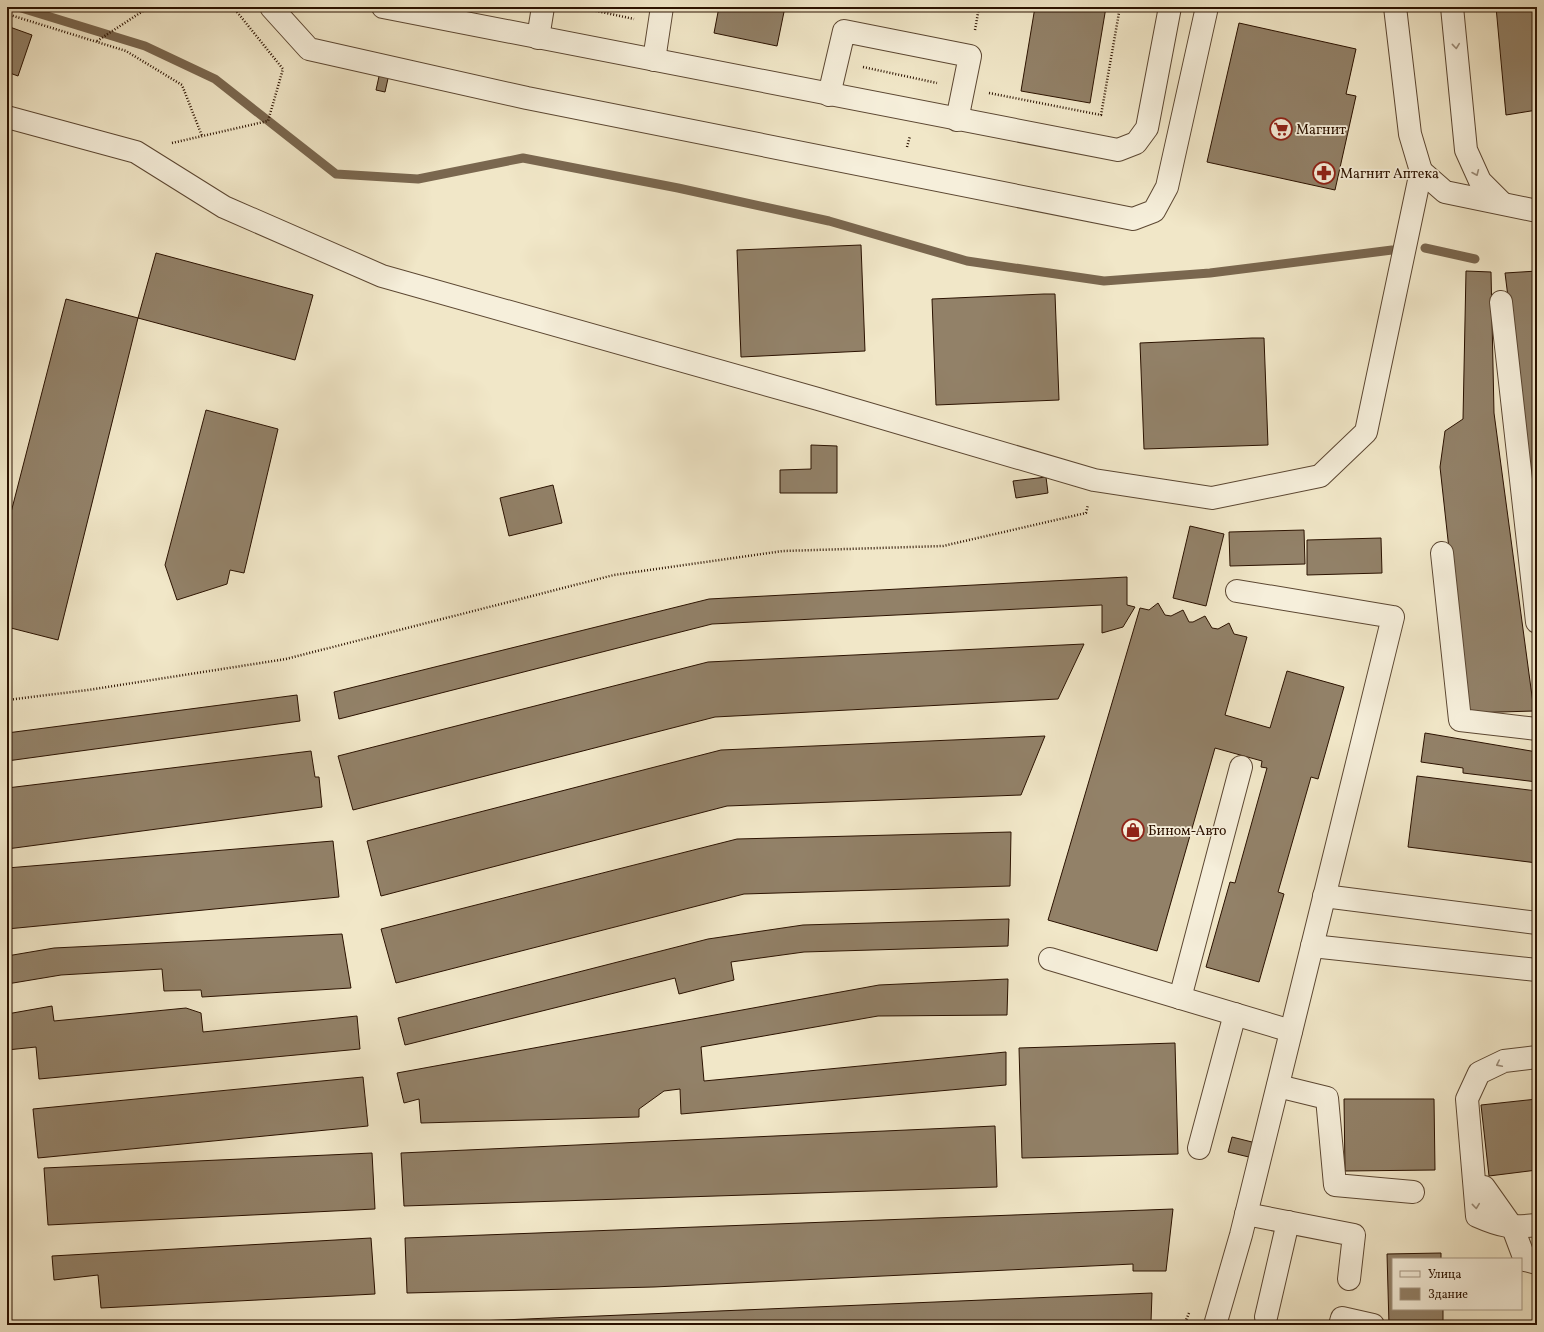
<svg xmlns="http://www.w3.org/2000/svg" width="1544" height="1332" font-family="Vollkorn,serif">
<rect width="100%" height="100%" fill="#f1e7c8"/>
<filter id="stains"><feTurbulence type="fractalNoise" baseFrequency=".005" numOctaves="4"/><feColorMatrix values="0 0 0 0 .2 0 0 0 0 .09 0 0 0 0 .02 0 0 0 .5 -.17"/></filter>
<radialGradient id="worn" r=".72"><stop offset=".6" stop-color="#630" stop-opacity="0"/><stop offset="1" stop-color="#630" stop-opacity=".3"/></radialGradient>
<g fill="none" stroke-linecap="round" stroke-linejoin="round">
<g stroke="#7a674f" stroke-width="9">
<polyline points="18,7 145,46 215,79 336,174 418,179 523,158 678,188 829,221 967,261 1104,281 1210,273 1392,250"/>
<polyline points="1425,248 1475,259"/>
</g>
</g>
<g fill="#928168" stroke="#2b1200">
<polygon points="719,7 785,7 777,46 714,33"/>
<polygon points="1035,7 1106,7 1090,103 1021,91"/>
<polygon points="1496,7 1537,7 1537,110 1506,115"/>
<polygon points="1239,23 1356,49 1346,94 1356,96 1335,190 1207,162"/>
<polygon points="7,26 32,35 18,76 7,72"/>
<polygon points="380,72 389,74 385,92 376,90"/>
<polygon points="861,245 865,351 741,357 737,250"/>
<polygon points="156,253 313,295 295,360 138,318"/>
<polygon points="1466,271 1491,272 1494,413 1534,711 1467,713 1440,467 1445,431 1463,419"/>
<polygon points="1537,271 1537,530 1505,273"/>
<polygon points="1044,294 1055,294 1059,400 936,405 932,299"/>
<polygon points="66,299 138,318 58,640 7,627 7,528"/>
<polygon points="1252,338 1264,338 1268,445 1144,449 1140,343"/>
<polygon points="206,410 278,429 244,573 230,570 227,584 177,600 165,565"/>
<polygon points="811,445 837,446 837,493 780,493 780,470 811,469"/>
<polygon points="1046,477 1048,493 1016,498 1013,481"/>
<polygon points="553,485 562,523 509,536 500,498"/>
<polygon points="1190,526 1224,534 1206,606 1173,598"/>
<polygon points="1304,530 1305,564 1230,566 1229,532"/>
<polygon points="1381,538 1382,573 1307,575 1307,540"/>
<polygon points="1127,577 1127,605 1135,607 1123,627 1102,633 1102,605 712,624 339,719 334,692 709,599"/>
<polygon points="1158,603 1165,615 1171,616 1183,610 1189,622 1193,622 1205,616 1212,628 1218,629 1229,623 1234,634 1247,637 1225,715 1270,728 1287,671 1344,687 1318,779 1311,777 1278,892 1284,894 1259,982 1206,967 1230,882 1235,883 1267,768 1261,767 1262,761 1215,748 1157,951 1048,920 1140,608 1149,610"/>
<polygon points="1084,644 1058,699 715,717 353,810 338,756 708,662"/>
<polygon points="297,695 300,721 7,761 7,733"/>
<polygon points="1425,733 1537,752 1537,782 1463,773 1463,768 1421,762"/>
<polygon points="1045,736 1021,795 727,806 381,896 367,841 721,750"/>
<polygon points="311,751 315,777 319,777 322,807 7,849 7,788"/>
<polygon points="1417,776 1537,791 1537,863 1408,847"/>
<polygon points="1011,832 1010,886 744,894 396,983 381,929 737,839"/>
<polygon points="333,841 339,897 7,929 7,868"/>
<polygon points="1009,919 1008,946 804,952 731,962 734,980 679,994 675,978 405,1045 398,1018 708,939 803,925"/>
<polygon points="342,934 351,988 202,997 201,990 164,991 162,969 61,975 7,984 7,956 54,948"/>
<polygon points="1008,979 1007,1015 878,1016 701,1047 704,1081 1006,1052 1006,1085 681,1114 680,1089 664,1091 639,1109 639,1117 421,1123 419,1099 404,1103 397,1073 879,985"/>
<polygon points="52,1006 54,1021 186,1008 201,1013 203,1032 357,1016 360,1049 39,1079 36,1047 7,1050 7,1014"/>
<polygon points="1175,1043 1178,1154 1022,1158 1019,1048"/>
<polygon points="363,1077 368,1126 38,1158 33,1109"/>
<polygon points="1344,1099 1434,1099 1435,1170 1345,1171"/>
<polygon points="1537,1099 1537,1170 1489,1176 1481,1105"/>
<polygon points="995,1126 997,1187 404,1206 401,1153"/>
<polygon points="1232,1137 1256,1143 1253,1158 1228,1152"/>
<polygon points="372,1153 375,1209 48,1225 44,1168"/>
<polygon points="1173,1209 1166,1271 1133,1271 1133,1264 654,1287 407,1293 405,1238"/>
<polygon points="371,1238 375,1294 101,1308 98,1275 54,1280 52,1256"/>
<polygon points="1441,1253 1441,1259 1393,1259 1393,1309 1443,1309 1443,1325 1389,1325 1387,1254"/>
<polygon points="1152,1293 1151,1322 1059,1325 382,1325"/>
</g>
<g fill="none" stroke-linecap="round" stroke-linejoin="round">
<g stroke="#5c4732" stroke-width="24">
<g id="minor">
<polyline points="271,7 309,49 527,98 1133,219 1154,211 1167,187 1207,7"/>
<polyline points="383,7 1118,150 1136,143 1147,128 1170,7"/>
<polyline points="1452,7 1466,150 1480,181 1502,203"/>
<polyline points="538,38 543,7"/>
<polyline points="654,60 662,7"/>
<polyline points="829,95 844,31 970,56 957,120"/>
<polyline points="7,117 136,152 224,207 382,276 818,399 1094,480 1212,498 1320,476 1366,432 1421,171 1410,134 1395,7"/>
<polyline points="1421,171 1445,192 1537,211"/>
<polyline points="1501,302 1537,622"/>
<polyline points="1442,553 1460,720 1537,729"/>
<polyline points="1324,896 1537,923"/>
<polyline points="1312,946 1537,970"/>
<polyline points="1050,959 1291,1031"/>
<polyline points="1180,998 1241,767"/>
<path d="M1537,1057L1504,1061L1479,1073L1467,1099L1477,1216C1502,1227 1510,1228 1537,1225"/>
<polyline points="1278,1086 1327,1098 1335,1185 1413,1192"/>
<polyline points="1199,1148 1235,1014"/>
<polyline points="1484,1187 1513,1228 1525,1260 1537,1263"/>
<polyline points="1246,1214 1354,1235 1349,1279"/>
<polyline points="1266,1317 1288,1222"/>
<polyline points="1215,1325 1241,1235 1393,617 1237,591"/>
<polyline points="1340,1325 1342,1318 1373,1325"/>
</g>
</g>
<g stroke="#2b1200" stroke-width="2.5" stroke-dasharray="1 2" stroke-linecap="butt">
<polyline points="133,7 142,11"/>
<polyline points="578,7 634,19"/>
<polyline points="7,14 126,51 182,85 202,136"/>
<polyline points="975,30 979,7"/>
<polyline points="97,41 143,11 145,7"/>
<polyline points="863,67 937,83"/>
<polyline points="989,93 1101,115 1120,7"/>
<polyline points="172,143 268,121 283,69 233,7"/>
<polyline points="907,147 910,136"/>
<polyline points="7,700 88,690 286,659 614,575 783,551 943,546 1086,513 1088,505"/>
<polyline points="1184,1325 1189,1313"/>
</g>
<use href="#minor" stroke="#f6efdb" stroke-width="22"/>
</g>
<defs><path id="oneway-chevron" d="M-2-3.5L2.5 0L-2 3.5" fill="none" stroke-width="1.6" stroke-linecap="round" stroke-linejoin="round"/></defs>
<g stroke="#9b8c78">
<use href="#oneway-chevron" transform="translate(1456 46) rotate(84)"/>
<use href="#oneway-chevron" transform="translate(1476 173) rotate(67)"/>
<use href="#oneway-chevron" transform="translate(1499 1064) rotate(154)"/>
<use href="#oneway-chevron" transform="translate(1476 1206) rotate(84)"/>
</g>
<defs>
<g id="supermarket-ring" transform="scale(1.15)"><circle r="9.5" fill="#f6efdb" stroke="#8f2418" stroke-width="1.5"/><path d="M-6-5.5h2.5l.6 2H6L4.5 2H-2.5L-4.4-4H-6ZM-1.5 3.2a1.3 1.3 0 1 0 .1 0ZM3 3.2a1.3 1.3 0 1 0 .1 0Z" fill="#8f2418"/></g>
<g id="pharmacy-ring" transform="scale(1.15)"><circle r="9.5" fill="#f6efdb" stroke="#8f2418" stroke-width="1.5"/><path d="M-2-6h4v4h4v4h-4v4h-4v-4h-4v-4h4Z" fill="#8f2418"/></g>
<g id="shop-ring" transform="scale(1.15)"><circle r="9.5" fill="#f6efdb" stroke="#8f2418" stroke-width="1.5"/><path d="M-5-2.5h2.3a2.7 3.5 0 0 1 5.4 0H5L5.5 6h-11ZM-1.5-2.5h3a1.5 2.3 0 0 0-3 0Z" fill="#8f2418"/></g>
</defs>
<g fill-rule="evenodd">
<use href="#supermarket-ring" x="1281" y="129"/>
<use href="#pharmacy-ring" x="1324" y="173"/>
<use href="#shop-ring" x="1133" y="830"/>
</g>
<g text-anchor="middle" stroke-width="3.5" stroke-linejoin="round" paint-order="stroke">
<g font-size="14" fill="#2b1200" stroke="#f6efdb" text-anchor="start">
<text x="1296" y="134">Магнит</text>
<text x="1340" y="178">Магнит Аптека</text>
<text x="1148" y="835">Бином-Авто</text>
</g>
</g>
<rect width="1544" height="1332" fill="none" stroke="#f1e7c8" stroke-width="24"/>
<rect x="8" y="8" width="1528" height="1316" fill="none" stroke="#2b1200" stroke-width="2"/>
<rect x="12" y="12" width="1520" height="1308" fill="none" stroke="#2b1200"/>
<rect x="1392" y="1258" width="130" height="52" fill="#f6efdb" stroke="#a59783"/>
<rect x="1400" y="1271" width="20" height="6" fill="#f6efdb" stroke="#a59783"/>
<text x="1428" y="1278" font-size="12" fill="#2b1200">Улица</text>
<rect x="1400" y="1288" width="20" height="12" fill="#928168" stroke="#a59783"/>
<text x="1428" y="1298" font-size="12" fill="#2b1200">Здание</text>
<rect width="100%" height="100%" filter="url(#stains)"/>
<rect width="100%" height="100%" fill="url(#worn)"/>
</svg>
